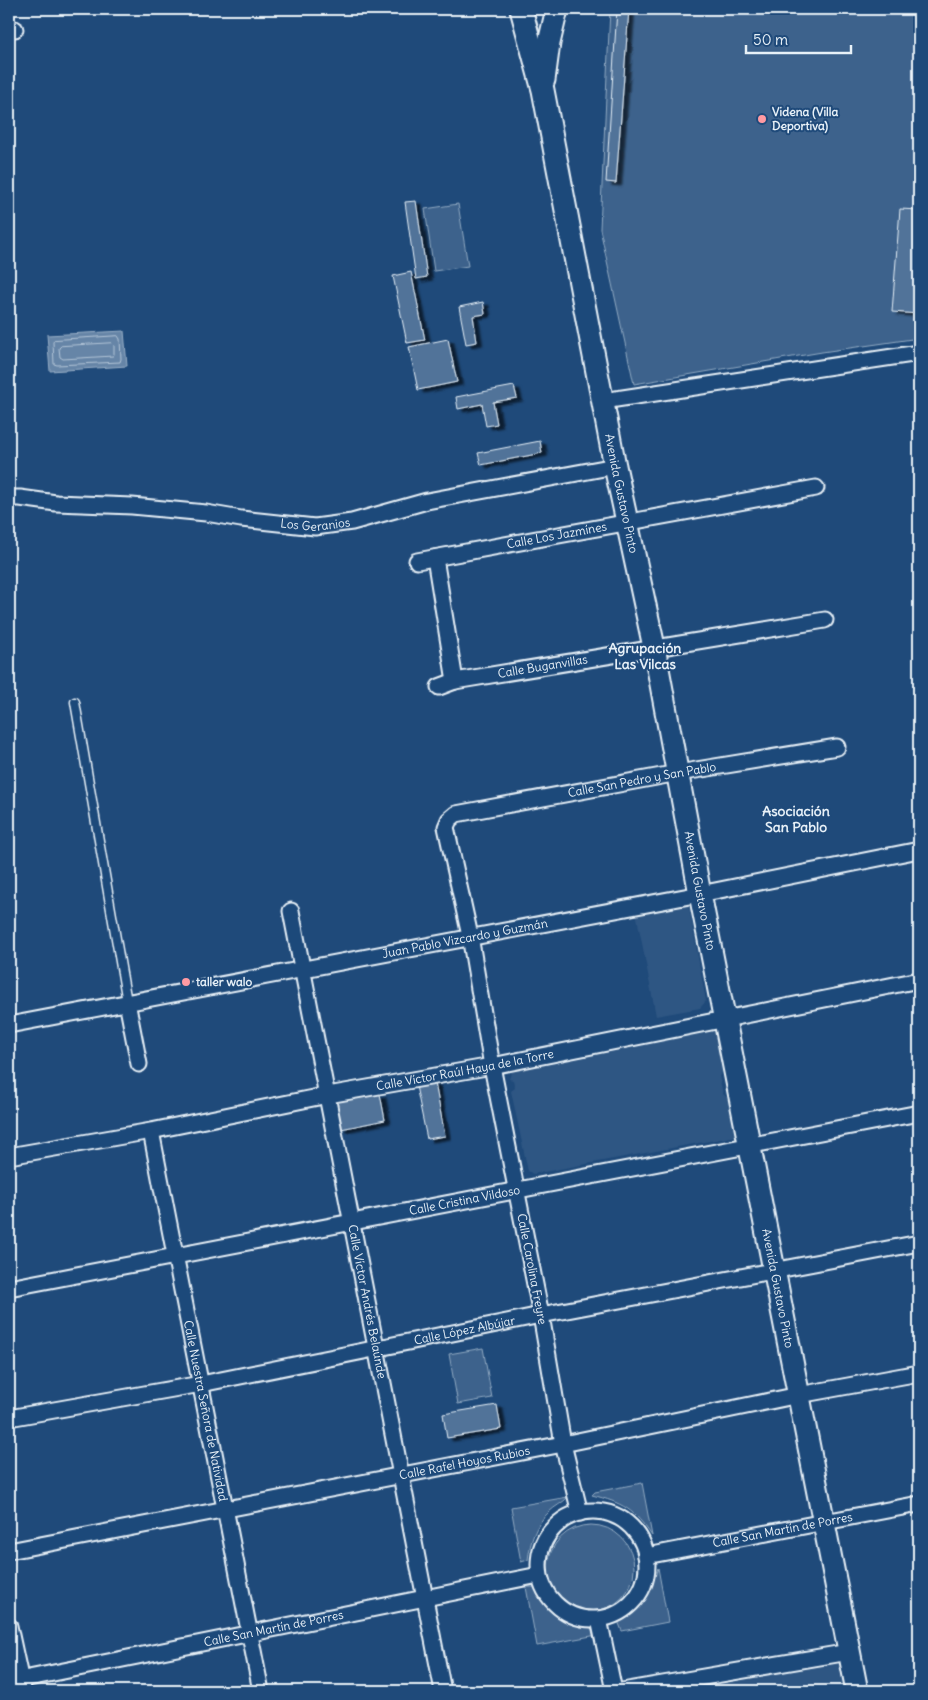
<svg xmlns="http://www.w3.org/2000/svg" width="928" height="1700" font-family="Delius,sans-serif">
<defs>
<filter id="shadow"><feDropShadow dx="5.5" dy="3" stdDeviation="1" flood-color="#0009"/></filter>
</defs>
<rect width="100%" height="100%" fill="#1f4a7a"/>
<filter id="ink" filterUnits="userSpaceOnUse"><feTurbulence type="fractalNoise" baseFrequency=".02" numOctaves="2"/><feDisplacementMap in="SourceGraphic" scale="10" xChannelSelector="R" yChannelSelector="G"/><feConvolveMatrix kernelMatrix="1 2 1 2 8 2 1 2 1" color-interpolation-filters="sRGB"/></filter>
<g filter="url(#ink)">
<g fill="#2e5683">
<polygon points="684,903 689,907 706,1001 700,1008 656,1016 636,912"/>
<polygon points="715,1031 723,1071 719,1076 723,1094 729,1099 736,1136 533,1174 528,1171 511,1091 515,1088 513,1080 509,1079 512,1071"/>
<polygon points="841,1661 846,1691 687,1691 687,1689"/>
</g>
<g fill="#3c628c" stroke="#92aac2">
<polygon points="610,9 919,9 919,338 822,352 634,384 600,229"/>
<polygon points="458,204 468,266 434,271 425,209"/>
<polygon points="483,1348 492,1398 458,1404 449,1354"/>
<path d="M642,1483L652,1536C634,1509 623,1503 592,1495L595,1492Z"/>
<path d="M568,1497C563,1503 555,1506 549,1512C535,1525 530,1542 528,1560L521,1562L511,1507Z"/>
<circle cx="591" cy="1568" r="43"/>
<path d="M658,1568L668,1622L622,1631L618,1621C644,1609 649,1594 658,1568Z"/>
<polygon points="526,1587 534,1587 548,1608 560,1618 576,1625 591,1628 597,1635 537,1646"/>
</g>
<polygon fill="#6685a7" stroke="#9ab0c7" points="124,331 127,366 50,371 47,335"/>
<g fill="none" stroke-linecap="round" stroke-linejoin="round">
<g stroke="#b4c6d8" stroke-width="1">
<polygon points="118,336 120,339 121,359 120,362 57,365 54,364 53,342 54,340"/>
<polygon points="112,343 114,345 114,354 113,356 63,359 60,357 59,348 61,346"/>
</g>
</g>
<g fill="#517399" stroke="#e8f1f8" filter="url(#shadow)">
<polygon points="617,9 629,9 616,183 606,182"/>
<polygon points="416,201 427,277 416,279 405,202"/>
<polygon points="900,209 919,210 919,314 892,312"/>
<polygon points="411,272 425,340 407,343 393,276"/>
<polygon points="483,302 485,314 473,316 477,342 466,344 459,307"/>
<polygon points="448,339 457,382 418,390 409,347"/>
<polygon points="514,386 517,398 493,402 497,424 486,426 482,404 458,409 456,397"/>
<polygon points="540,441 542,453 481,465 478,453"/>
<polygon points="435,1083 445,1136 427,1139 416,1086"/>
<polygon points="380,1094 385,1120 341,1129 336,1102"/>
<polygon points="497,1405 501,1429 447,1438 443,1414"/>
</g>
<g fill="none" stroke-linecap="round" stroke-linejoin="round">
<g stroke="#e8f1f8" stroke-width="11">
<polyline id="service" points="75,702 127,1002"/>
</g>
<g stroke="#e8f1f8" stroke-width="19">
<g id="minor">
<polyline points="9,29 15,29"/>
<polyline points="603,401 919,353"/>
<path id="s1" d="M9,498H20L56,503L132,506L206,513L241,519L315,527L352,522L427,501L615,466"/>
<polyline points="435,558 455,681"/>
<path id="s2" d="M417,561L816,488"/>
<path id="s3" d="M439,687L455,681L825,620"/>
<path id="s4" d="M291,911L443,1691"/>
<polyline points="127,1002 139,1064"/>
<path id="s5" d="M9,1025L700,894L919,850"/>
<path id="s6" d="M151,1131C187,1318 224,1505 261,1691"/>
<path id="s7" d="M9,1156L151,1131L328,1095L492,1066L919,980"/>
<path id="s8" d="M9,1288L919,1113"/>
<path id="s9" d="M9,1418L201,1384L541,1315L919,1243"/>
<circle cx="593" cy="1565" r="54"/>
<path id="s10" d="M580,1513L563,1444L541,1315L492,1066L470,936L446,827L449,820L456,814L678,773L837,747"/>
<path id="s11" d="M9,1551L563,1444L799,1395L919,1373"/>
<path id="s12" d="M646,1556L919,1504"/>
<polyline points="599,1619 614,1691"/>
<polyline points="9,1626 23,1691"/>
<path id="s13" d="M9,1682L539,1575"/>
<polyline points="622,1691 849,1652"/>
</g>
</g>
<g stroke="#e8f1f8" stroke-width="25">
<g id="secondary">
<path id="s14" d="M521,9L543,90L615,466L654,647L700,894L857,1691"/>
<polyline points="544,80 549,43 557,9"/>
</g>
</g>
<use href="#service" stroke="#1f4a7a" stroke-width="8"/>
<use href="#minor" stroke="#1f4a7a" stroke-width="15"/>
<use href="#secondary" stroke="#1f4a7a" stroke-width="21"/>
</g>
</g>
<g fill="#ff9aa2" stroke="#1f4a7a" stroke-width="2">
<circle cx="762" cy="119" r="5"/>
<circle cx="186" cy="982" r="5"/>
</g>
<g text-anchor="middle" stroke-width="4" stroke-linejoin="round" paint-order="stroke">
<g font-size="12" font-weight="bold" fill="#e8f1f8" stroke="#1f4a7a" text-anchor="start">
<text x="772" y="116">Videna (Villa<tspan x="772" dy="14">Deportiva)</tspan></text>
<text x="196" y="986">taller walo</text>
</g>
<g font-size="12" fill="#e8f1f8" stroke="#1f4a7a">
<text dy="4" stroke="none"><textPath href="#s14" startOffset="495">Avenida Gustavo Pinto</textPath></text>
<text dy="4" stroke="none"><textPath href="#s1" startOffset="308">Los Geranios</textPath></text>
<text dy="4" stroke="none"><textPath href="#s2" startOffset="142">Calle Los Jazmínes</textPath></text>
<text dy="4" stroke="none"><textPath href="#s3" startOffset="106">Calle Buganvillas</textPath></text>
<text dy="4" stroke="none"><textPath href="#s10" startOffset="905">Calle San Pedro y San Pablo</textPath></text>
<text dy="4" stroke="none"><textPath href="#s14" startOffset="900">Avenida Gustavo Pinto</textPath></text>
<text dy="4" stroke="none"><textPath href="#s5" startOffset="464">Juan Pablo Vizcardo y Guzmán</textPath></text>
<text dy="4" stroke="none"><textPath href="#s7" startOffset="464">Calle Víctor Raúl Haya de la Torre</textPath></text>
<text dy="4" stroke="none"><textPath href="#s8" startOffset="464">Calle Cristina Vildoso</textPath></text>
<text transform="translate(532 1269) rotate(79)" y="4">Calle Carolina Freyre</text>
<text dy="4" stroke="none"><textPath href="#s14" startOffset="1305">Avenida Gustavo Pinto</textPath></text>
<text dy="4" stroke="none"><textPath href="#s4" startOffset="398">Calle Víctor Andrés Belaúnde</textPath></text>
<text dy="4" stroke="none"><textPath href="#s9" startOffset="464">Calle López Albújar</textPath></text>
<text dy="4" stroke="none"><textPath href="#s6" startOffset="285">Calle Nuestra Señora de Natividad</textPath></text>
<text dy="4" stroke="none"><textPath href="#s11" startOffset="464">Calle Rafel Hoyos Rubios</textPath></text>
<text dy="4" stroke="none"><textPath href="#s12" startOffset="139">Calle San Martín de Porres</textPath></text>
<text dy="4" stroke="none"><textPath href="#s13" startOffset="270">Calle San Martín de Porres</textPath></text>
</g>
<g font-size="14" font-weight="bold" fill="#e8f1f8" stroke="#1f4a7a">
<text x="645" y="653">Agrupación<tspan x="645" dy="16">Las Vilcas</tspan></text>
<text x="796" y="816">Asociación<tspan x="796" dy="16">San Pablo</tspan></text>
</g>
</g>
<rect width="928" height="1700" fill="none" stroke="#1f4a7a" stroke-width="30"/>
<rect x="15" y="15" width="898" height="1670" fill="none" stroke="#e8f1f8" stroke-width="2" filter="url(#ink)"/>
<path d="M746 45v8h105v-8" fill="none" stroke="#e8f1f8" stroke-width="2.5"/>
<text x="753" y="45" font-size="15" fill="#e8f1f8" stroke="#1f4a7a" stroke-width="4" paint-order="stroke">50 m</text>
</svg>
